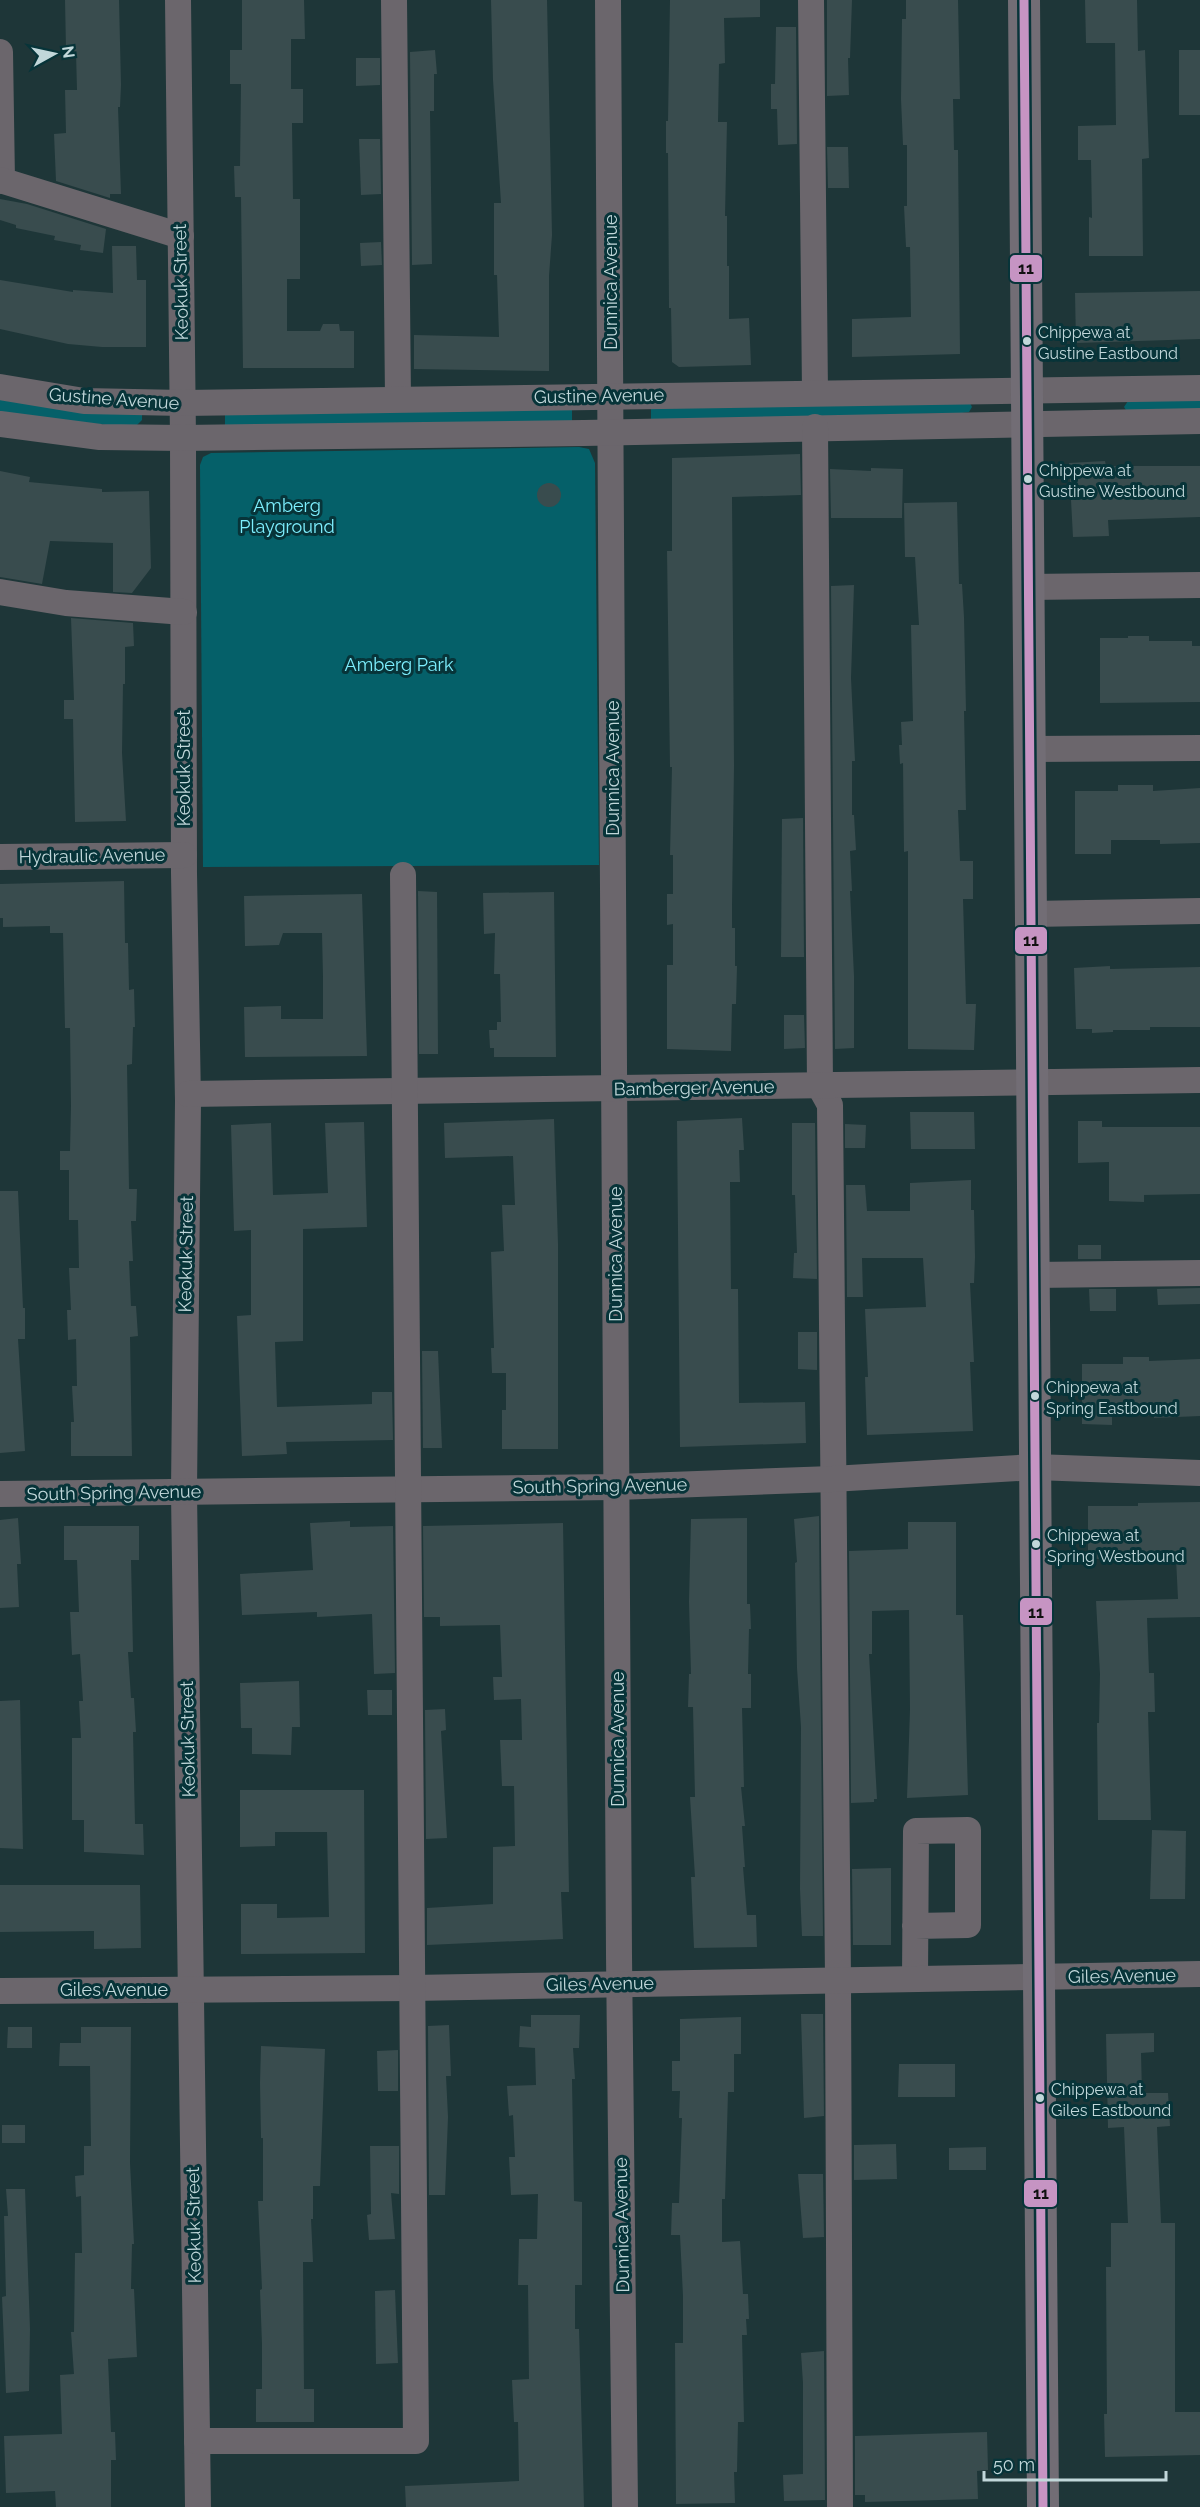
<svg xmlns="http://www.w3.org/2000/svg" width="1200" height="2507" font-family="Raleway,sans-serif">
<rect width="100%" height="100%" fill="#1e3638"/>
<g fill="#056069">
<polygon points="0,399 137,413 142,415 142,420 137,425 124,427 0,413"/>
<polygon points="1200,399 1200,410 1126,410 1124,407 1128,401"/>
<polygon points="970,403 972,407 969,412 962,413 651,420 651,407"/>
<polygon points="572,409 572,422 225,427 225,413"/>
<polygon points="579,447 589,449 595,463 599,865 203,867 200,465 203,457 211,453"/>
</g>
<g fill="#394c4e">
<polygon points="65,0 119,0 121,85 120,107 118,107 121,194 110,194 110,198 56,181 54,134 66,133 65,90 77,90 76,52 66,49"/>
<polygon points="242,0 304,0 305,39 291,39 291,89 303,89 303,123 292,123 293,199 300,199 300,279 287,279 287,331 320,331 323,324 339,324 340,331 354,331 354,368 243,368 241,197 235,197 234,166 240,166 241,84 230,84 230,50 242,50"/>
<polygon points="491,0 547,0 552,235 549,276 549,371 414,369 414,335 499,337 497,275 494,275 494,203 501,203 493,80"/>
<polygon points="670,0 760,0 760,17 724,18 725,63 719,64 718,122 727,122 725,216 727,216 727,266 729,266 729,319 749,318 751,365 679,367 672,362 671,308 669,308 668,153 666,153 666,121 668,121"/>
<polygon points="827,0 852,0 850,58 848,58 849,95 827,96"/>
<polygon points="906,0 958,0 960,99 953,99 954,150 958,150 960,354 852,357 852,319 911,317 910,247 906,247 904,206 907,206 907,145 903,145 901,99 902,19 906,19"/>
<polygon points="1085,0 1137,0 1138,51 1145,50 1149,158 1142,159 1143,256 1089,256 1089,217 1092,218 1091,160 1078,160 1078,126 1116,125 1115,43 1086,43"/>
<polygon points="776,27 796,27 797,144 778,145 777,109 771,109 771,84 775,84"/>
<polygon points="435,50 437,74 434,74 434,111 430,111 432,264 412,265 410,52"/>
<rect x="1179" y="50" width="21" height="65"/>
<polygon points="356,58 380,58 380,85 356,86"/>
<polygon points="359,139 380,139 381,194 361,195"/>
<polygon points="827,147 848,147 849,188 828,188"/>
<polygon points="0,199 27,204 106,229 103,253 80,250 81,245 54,240 55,236 16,228 16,225 0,220"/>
<polygon points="381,242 382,265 361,266 360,243"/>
<polygon points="112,246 136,246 137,280 146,280 146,347 102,347 68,344 0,329 0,280 73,292 73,290 113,293"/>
<polygon points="1200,291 1200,339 1076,343 1075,293"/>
<polygon points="800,454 801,495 732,497 734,766 732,905 732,928 735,928 735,966 737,966 736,1004 732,1004 731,1051 667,1049 667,965 673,965 673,924 667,925 667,894 673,894 673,855 670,855 672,767 670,767 667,551 672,551 672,458"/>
<polygon points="1105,461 1106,466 1200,466 1200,517 1108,520 1109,536 1073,537 1069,463"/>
<polygon points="871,468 903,469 902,518 831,518 830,469 871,471"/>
<polygon points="0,471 30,477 29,482 102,489 102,492 149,491 151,568 132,593 113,592 113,543 50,541 42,584 0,577"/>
<circle cx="549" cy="495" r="12"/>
<polygon points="957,502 959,584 962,584 964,617 966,711 964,711 966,810 958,810 960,861 973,861 973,899 963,899 966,1004 976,1004 974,1050 908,1049 908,851 904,852 903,763 900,764 899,745 902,745 901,722 913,721 911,625 919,625 915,557 905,557 904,503"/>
<polygon points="854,585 851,678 855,761 852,761 852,815 854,815 856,850 850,851 852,891 850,891 854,976 854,1048 835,1049 831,586"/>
<polygon points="71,618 133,623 134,646 125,647 125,684 123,684 122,753 126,821 75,822 73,719 64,719 64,700 74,700"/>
<polygon points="1128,636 1149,636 1149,641 1192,641 1192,646 1200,646 1200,702 1100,703 1100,638 1128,638"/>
<polygon points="1118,785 1153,785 1153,791 1200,788 1200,843 1160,844 1160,840 1111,840 1111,854 1075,854 1075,791 1118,791"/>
<polygon points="803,818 804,957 781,957 782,819"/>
<polygon points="124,881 125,943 128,943 129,990 134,989 135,1027 133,1027 132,1064 127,1065 129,1189 137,1189 136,1221 131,1221 133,1261 129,1261 131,1306 136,1306 138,1336 130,1337 132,1456 71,1456 71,1422 74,1422 72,1386 77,1386 76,1339 68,1340 67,1310 71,1310 69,1268 79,1268 78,1220 69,1220 69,1170 60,1170 60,1151 70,1151 71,1106 70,1028 65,1028 63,933 50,933 50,926 3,927 3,918 0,918 0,884"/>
<polygon points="418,891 437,892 438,1054 419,1054"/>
<polygon points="554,892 556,1057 494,1057 494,1048 490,1048 489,1030 497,1030 497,1022 501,1022 500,974 494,974 495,933 484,934 483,893"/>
<polygon points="362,894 367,1056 245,1057 244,1007 281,1006 281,1019 323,1019 323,977 322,933 283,933 279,945 245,946 244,896"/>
<polygon points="1110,966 1110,969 1200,967 1200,1027 1150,1027 1150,1030 1113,1030 1113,1032 1092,1033 1092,1029 1076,1029 1074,968"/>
<polygon points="784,1015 804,1015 805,1048 784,1049"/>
<polygon points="910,1112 974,1112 975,1149 911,1149"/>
<polygon points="742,1118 744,1150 739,1150 740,1182 730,1182 731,1289 738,1289 739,1403 805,1402 806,1443 680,1447 677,1121"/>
<polygon points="554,1119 558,1244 558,1449 502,1449 502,1410 506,1410 506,1373 492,1373 491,1348 494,1348 491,1252 504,1251 502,1205 515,1205 513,1156 445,1158 444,1123"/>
<polygon points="1078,1121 1102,1121 1102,1127 1200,1127 1200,1194 1144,1195 1144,1202 1109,1201 1109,1162 1078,1163"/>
<polygon points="364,1122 367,1227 303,1229 303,1341 275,1342 277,1407 372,1404 372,1392 392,1392 393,1440 286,1442 287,1454 242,1456 237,1316 251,1315 251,1230 234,1231 231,1125 271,1123 273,1195 328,1193 325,1123"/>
<polygon points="792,1123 815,1123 817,1279 793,1278 794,1253 797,1253 795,1195 792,1195"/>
<polygon points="845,1124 866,1125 865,1148 845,1148"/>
<polygon points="971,1180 971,1210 974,1210 975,1257 974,1283 970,1283 974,1362 970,1362 973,1431 867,1435 865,1377 868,1377 865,1309 926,1307 923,1258 862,1258 863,1297 847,1297 846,1185 865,1185 867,1211 910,1211 910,1183"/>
<polygon points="0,1191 18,1191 23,1308 25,1308 25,1339 18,1339 25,1451 0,1453"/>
<rect x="1078" y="1245" width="23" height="14"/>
<polygon points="1200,1288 1200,1304 1158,1305 1157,1289"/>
<polygon points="1089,1289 1116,1289 1116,1311 1090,1311"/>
<polygon points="798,1332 817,1332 817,1370 798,1369"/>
<polygon points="422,1351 438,1351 442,1448 423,1448"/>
<polygon points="1123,1357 1149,1357 1149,1361 1200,1359 1200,1416 1154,1418 1154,1416 1112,1415 1112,1425 1082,1424 1082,1364 1123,1364"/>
<polygon points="1200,1502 1200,1617 1147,1618 1149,1673 1154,1673 1155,1712 1148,1712 1151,1820 1098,1820 1097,1723 1099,1723 1100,1674 1096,1601 1178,1599 1176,1558 1088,1559 1088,1506 1138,1506 1138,1503"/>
<polygon points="819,1516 823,1936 802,1936 800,1889 801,1727 797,1668 795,1563 797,1562 794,1519"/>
<polygon points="18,1518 21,1564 17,1564 19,1607 0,1608 0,1520"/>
<polygon points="747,1518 747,1604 750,1604 751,1629 749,1629 748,1674 751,1674 751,1708 742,1708 744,1787 741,1787 745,1826 742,1826 745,1867 743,1867 747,1915 756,1915 757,1947 694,1948 691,1877 695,1877 690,1797 695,1797 693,1707 688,1707 689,1674 691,1674 689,1602 691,1519"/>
<polygon points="350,1521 350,1527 393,1526 395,1673 374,1674 372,1614 317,1617 317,1612 242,1615 240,1574 313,1570 310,1523"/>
<polygon points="908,1522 956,1522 956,1615 963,1615 968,1795 907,1798 910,1710 909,1610 872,1611 872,1654 869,1654 877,1799 874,1799 874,1802 851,1803 849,1551 908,1549"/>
<polygon points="563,1523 569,1892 561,1892 563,1939 427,1945 427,1908 493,1904 493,1847 515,1846 514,1786 502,1786 500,1740 522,1740 521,1699 494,1700 493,1677 502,1677 500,1625 440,1626 440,1617 424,1617 423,1526"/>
<polygon points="64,1526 139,1526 139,1560 131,1560 133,1652 128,1652 131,1698 134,1698 136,1732 133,1732 135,1824 143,1824 144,1855 84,1852 84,1820 72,1820 72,1738 81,1738 79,1701 83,1701 80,1654 72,1655 70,1612 79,1612 77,1560 64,1560"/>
<polygon points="299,1681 300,1727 292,1727 291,1755 252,1754 252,1728 241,1728 240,1683"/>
<polygon points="367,1690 392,1690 392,1715 368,1715"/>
<polygon points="20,1700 23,1849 0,1848 0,1701"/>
<polygon points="445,1709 446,1730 441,1731 447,1838 426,1839 425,1710"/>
<polygon points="240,1790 364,1790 365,1953 241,1954 241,1904 277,1904 277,1918 329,1917 327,1832 275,1832 275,1846 240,1847"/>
<polygon points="1152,1830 1186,1831 1185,1899 1150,1899"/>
<polygon points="891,1868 891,1945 853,1945 852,1869"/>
<polygon points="0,1885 140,1885 141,1948 94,1949 94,1931 0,1932"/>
<polygon points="801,2014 823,2014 824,2116 804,2118"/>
<polygon points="531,2015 580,2015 579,2048 573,2048 575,2079 572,2079 574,2201 582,2202 582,2285 575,2285 575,2329 579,2329 584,2507 406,2507 405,2486 519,2481 518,2422 514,2422 512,2380 529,2379 528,2285 518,2285 519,2239 537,2239 538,2194 511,2195 509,2157 515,2157 513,2115 509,2116 507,2086 536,2085 535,2048 519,2047 520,2026 531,2027"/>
<polygon points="741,2017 741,2054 734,2054 734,2092 728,2092 725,2199 722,2199 722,2242 740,2241 743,2294 748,2294 749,2319 746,2319 747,2335 742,2335 744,2422 738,2422 737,2472 734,2472 735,2503 676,2504 675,2343 683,2343 683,2296 680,2235 671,2235 672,2203 679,2203 682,2118 679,2118 680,2091 672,2091 672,2061 680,2061 680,2019"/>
<polygon points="449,2025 451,2076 446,2076 448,2117 445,2195 429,2195 428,2026"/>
<polygon points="8,2027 32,2027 32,2048 7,2048"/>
<polygon points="81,2027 131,2027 130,2163 134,2244 132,2244 131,2289 134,2289 137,2357 108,2359 111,2432 115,2432 116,2460 111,2460 111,2507 56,2507 55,2491 6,2493 4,2436 62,2434 60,2375 74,2374 71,2332 74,2332 75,2253 82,2253 81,2196 76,2197 75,2176 84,2175 84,2146 91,2146 90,2066 59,2066 60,2043 81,2043"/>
<polygon points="1154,2033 1154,2052 1141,2053 1142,2093 1168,2093 1170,2126 1157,2127 1161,2223 1175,2223 1175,2412 1200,2412 1200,2455 1105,2457 1104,2414 1107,2414 1106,2267 1111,2267 1111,2223 1128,2223 1124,2127 1108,2128 1106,2034"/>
<polygon points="261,2046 325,2049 320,2186 313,2186 313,2219 311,2219 313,2262 303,2262 304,2389 314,2389 314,2422 256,2422 256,2389 262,2389 262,2344 260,2290 262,2289 258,2201 263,2201 263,2138 261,2138 260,2083"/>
<polygon points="398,2050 398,2091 378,2091 377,2051"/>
<polygon points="899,2064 955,2064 955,2097 898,2097"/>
<rect x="2" y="2125" width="23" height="18"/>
<polygon points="896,2144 897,2179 854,2180 854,2145"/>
<polygon points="370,2146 399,2146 399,2194 391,2193 395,2239 369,2240 367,2215 371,2214"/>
<polygon points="986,2147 986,2170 949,2170 949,2148"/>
<polygon points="798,2174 823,2174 824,2237 803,2238"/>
<polygon points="6,2189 25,2189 30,2329 29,2391 6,2393 2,2297 6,2296 4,2216 8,2216"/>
<polygon points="395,2290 398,2363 376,2364 375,2291"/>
<polygon points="824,2351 825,2500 784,2501 783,2475 803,2474 803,2383 801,2353"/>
<polygon points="987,2432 988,2470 977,2471 978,2499 865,2502 865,2495 855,2495 855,2436"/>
</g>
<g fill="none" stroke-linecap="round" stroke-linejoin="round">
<g stroke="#6b666c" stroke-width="26">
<polyline points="178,0 183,438 184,873 188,1101 184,1492 198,2507"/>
<polyline points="394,0 398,399"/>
<polyline points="608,0 619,1955 625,2507"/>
<polyline points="811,0 815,393"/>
<polyline points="0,52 2,181"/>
<polyline points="0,180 181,236"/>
<polyline points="0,387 84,401 183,403 1200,388"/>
<polyline points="0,424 100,437 183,438 584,433 1200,421"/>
<polyline points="815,427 820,1087 830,1105 838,1980 840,2507"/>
<polyline points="1028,587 1200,585"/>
<polyline points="0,592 66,603 184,612"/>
<polyline points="1030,749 1200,748"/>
<polyline points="0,857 184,855"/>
<polyline points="1031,914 1200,911"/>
<polyline points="188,1094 1200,1080"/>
<polyline points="1034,1275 1200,1273"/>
<polyline points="0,1494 617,1487 832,1479 1035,1467 1200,1473"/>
<polyline points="915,1926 968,1925 968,1830 916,1831 915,1978"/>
<polyline points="0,1991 412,1988 1200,1974"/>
<polyline points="197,2441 416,2441 403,875"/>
</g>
<polyline stroke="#726d75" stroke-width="32" points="1024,0 1043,2507"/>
<g stroke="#073439" stroke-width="14">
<polyline id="bus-1" points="1024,0 1043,2507"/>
</g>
<use href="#bus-1" stroke="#c694c3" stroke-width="9"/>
</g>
<g fill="#c1d7da" stroke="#073439" stroke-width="2">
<circle cx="1027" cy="341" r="5"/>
<circle cx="1028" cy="479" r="5"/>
<circle cx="1035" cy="1396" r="5"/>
<circle cx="1036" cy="1544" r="5"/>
<circle cx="1040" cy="2098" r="5"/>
</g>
<g text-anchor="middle" stroke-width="6" stroke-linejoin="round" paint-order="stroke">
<g font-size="16" fill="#c1d7da" stroke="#073439" text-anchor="start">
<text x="1038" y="338">Chippewa at<tspan x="1038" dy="21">Gustine Eastbound</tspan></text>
<text x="1039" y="476">Chippewa at<tspan x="1039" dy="21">Gustine Westbound</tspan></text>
<text x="1046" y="1393">Chippewa at<tspan x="1046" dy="21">Spring Eastbound</tspan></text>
<text x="1047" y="1541">Chippewa at<tspan x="1047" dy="21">Spring Westbound</tspan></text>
<text x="1051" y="2095">Chippewa at<tspan x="1051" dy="21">Giles Eastbound</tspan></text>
</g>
<g font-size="18" fill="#c1d7da" stroke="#073439">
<text transform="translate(181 282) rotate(-91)" y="6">Keokuk Street</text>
<text transform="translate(611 282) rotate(-90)" y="6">Dunnica Avenue</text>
<text transform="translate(599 396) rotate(-1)" y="6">Gustine Avenue</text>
<text transform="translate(114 399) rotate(4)" y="6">Gustine Avenue</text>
<text transform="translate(184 768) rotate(-90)" y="6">Keokuk Street</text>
<text transform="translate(613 768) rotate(-90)" y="6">Dunnica Avenue</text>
<text transform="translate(92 856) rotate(-1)" y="6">Hydraulic Avenue</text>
<text transform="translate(694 1088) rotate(-1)" y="6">Bamberger Avenue</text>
<text transform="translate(186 1254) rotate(-89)" y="6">Keokuk Street</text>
<text transform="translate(616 1254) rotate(-90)" y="6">Dunnica Avenue</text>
<text transform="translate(600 1486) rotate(-1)" y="6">South Spring Avenue</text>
<text transform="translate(114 1493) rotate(-1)" y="6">South Spring Avenue</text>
<text transform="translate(188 1739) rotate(-91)" y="6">Keokuk Street</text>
<text transform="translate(618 1739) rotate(-90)" y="6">Dunnica Avenue</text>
<text transform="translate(1122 1976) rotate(-1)" y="6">Giles Avenue</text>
<text transform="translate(600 1984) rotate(-1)" y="6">Giles Avenue</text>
<text x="114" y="1996">Giles Avenue</text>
<text transform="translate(194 2225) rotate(-91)" y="6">Keokuk Street</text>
<text transform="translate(622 2225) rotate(-91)" y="6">Dunnica Avenue</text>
</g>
<g font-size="18" fill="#7deffe" stroke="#073439">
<text x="287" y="512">Amberg<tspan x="287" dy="21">Playground</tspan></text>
<text x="399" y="671">Amberg Park</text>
</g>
</g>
<g stroke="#073439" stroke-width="2">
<rect x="1009" y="254" width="34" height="29" rx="6" fill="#c694c3"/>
<rect x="1014" y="926" width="34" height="29" rx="6" fill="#c694c3"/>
<rect x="1019" y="1597" width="34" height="29" rx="6" fill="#c694c3"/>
<rect x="1023" y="2179" width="35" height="29" rx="6" fill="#c694c3"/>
</g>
<g font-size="16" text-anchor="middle" font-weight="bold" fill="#111">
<text x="1026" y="274">11</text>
<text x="1031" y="946">11</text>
<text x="1036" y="1618">11</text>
<text x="1041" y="2199">11</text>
</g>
<g transform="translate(54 54) rotate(82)" stroke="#073439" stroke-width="4.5" paint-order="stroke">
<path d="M0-4.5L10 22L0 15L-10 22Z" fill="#c1d7da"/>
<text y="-9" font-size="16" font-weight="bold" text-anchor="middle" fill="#c1d7da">N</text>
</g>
<path d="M984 2471v9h182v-9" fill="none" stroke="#c1d7da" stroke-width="3"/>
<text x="993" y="2471" font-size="18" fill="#c1d7da" stroke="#073439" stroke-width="4.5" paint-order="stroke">50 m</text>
</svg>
